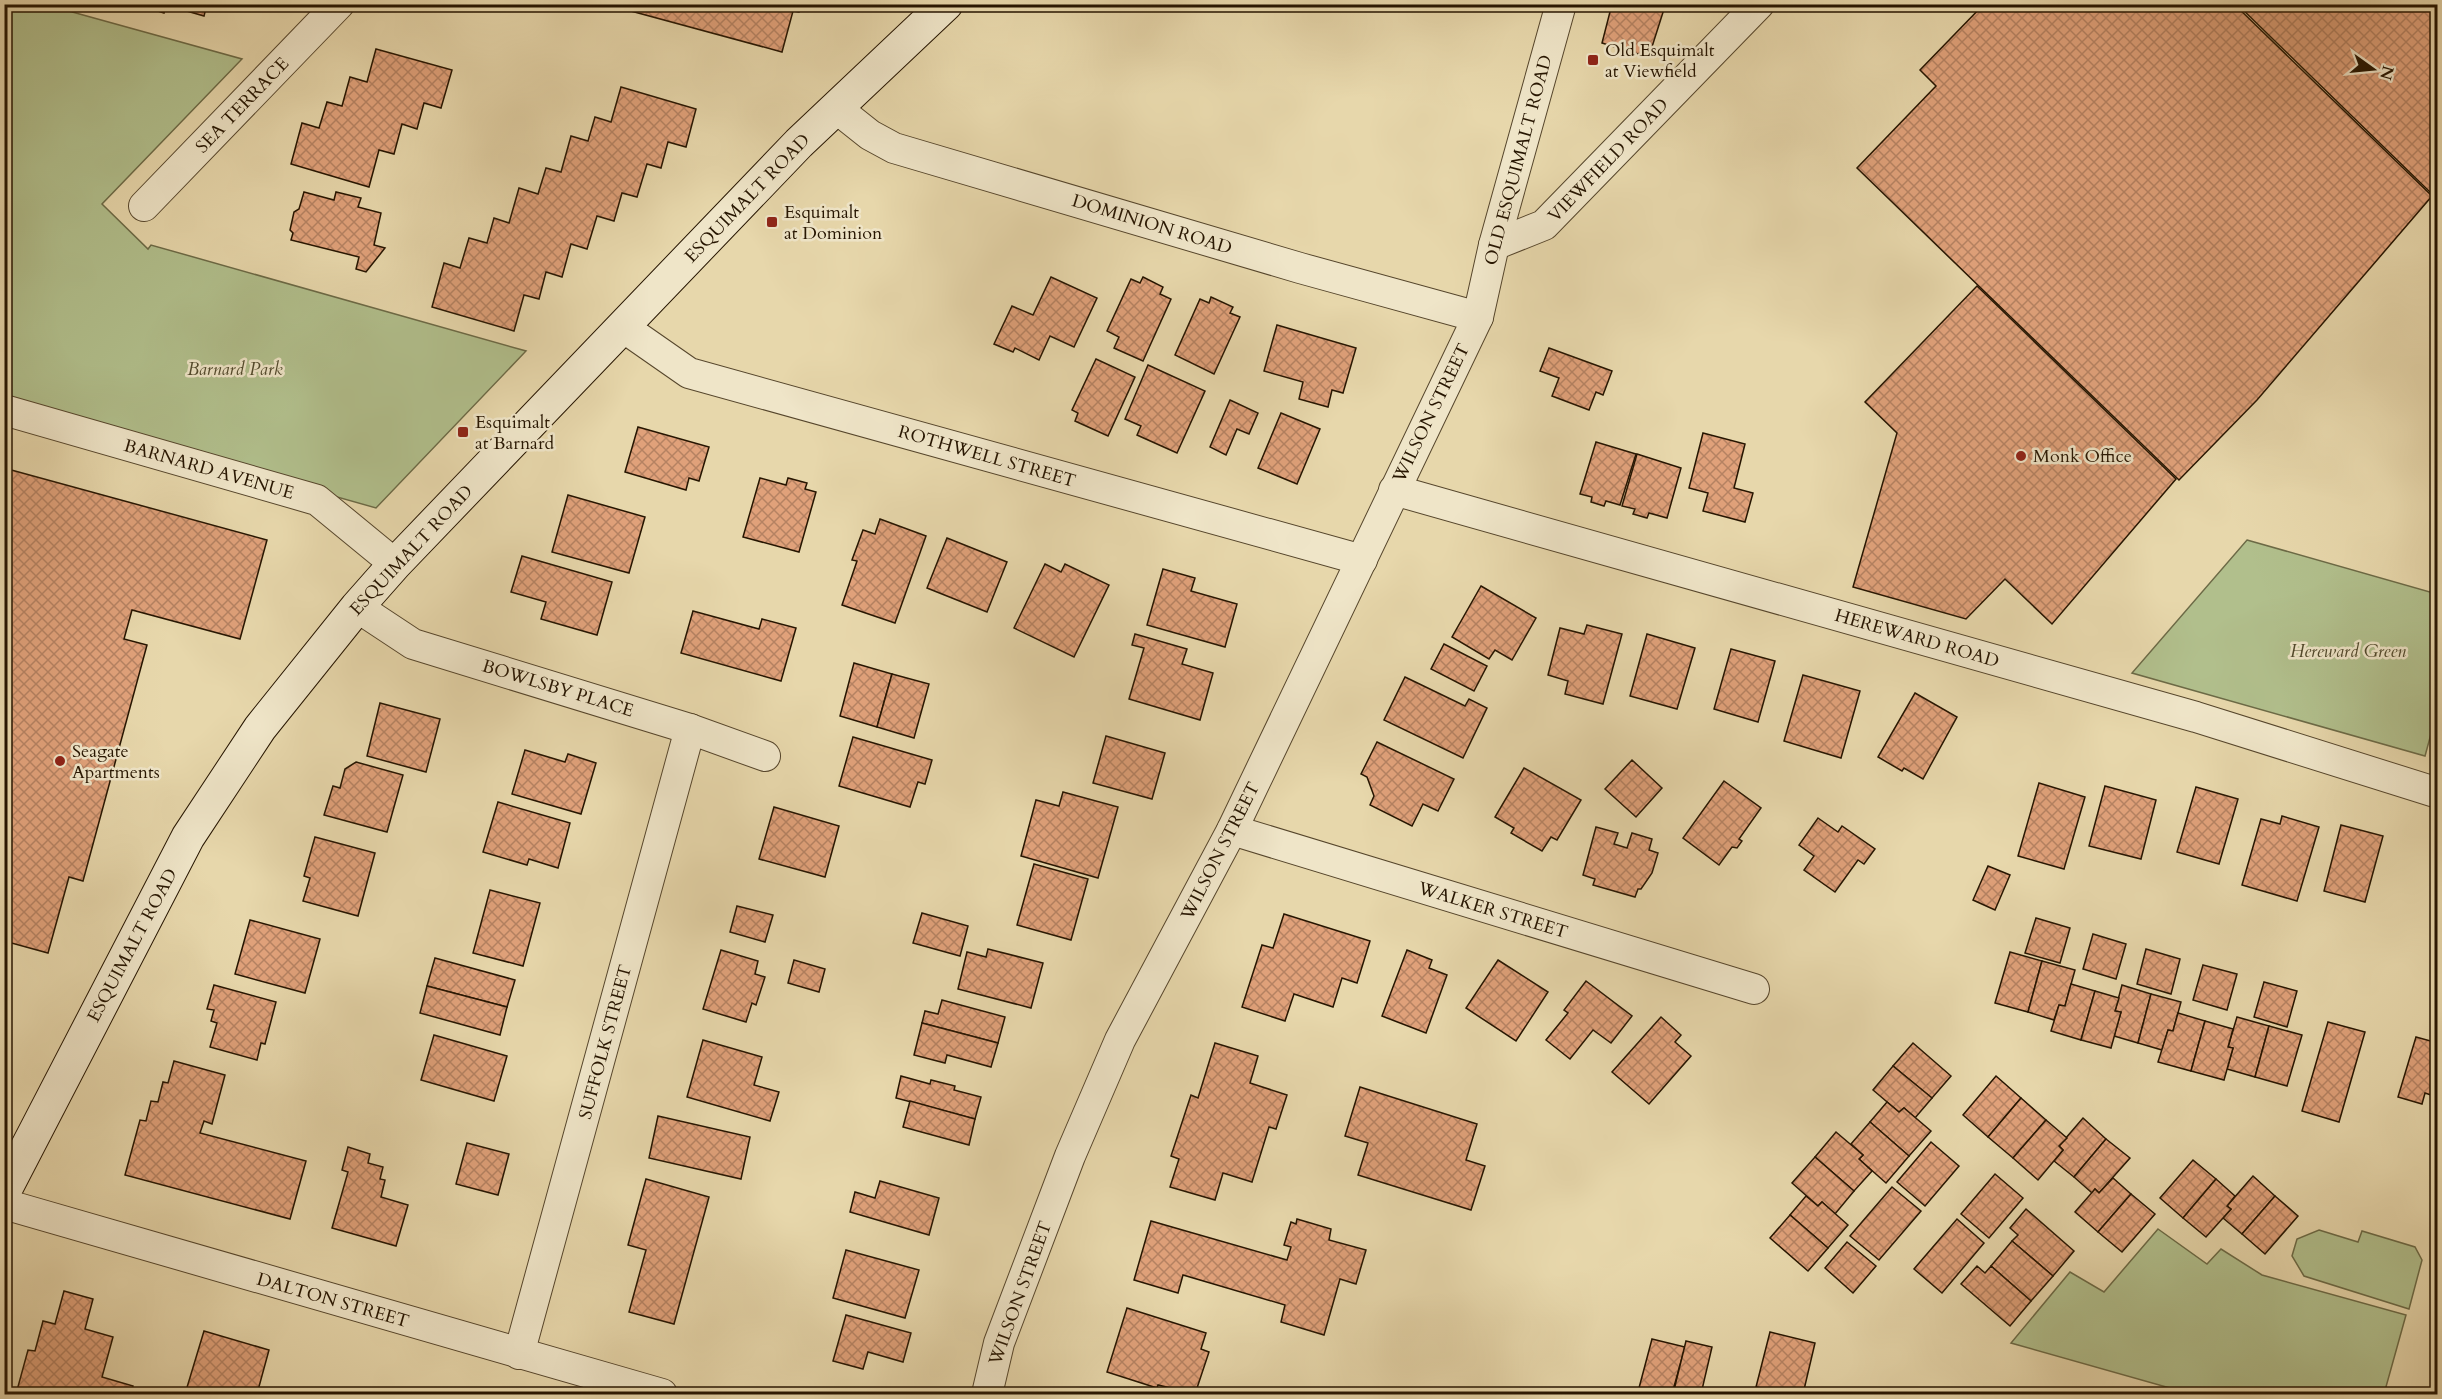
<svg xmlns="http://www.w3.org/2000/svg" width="2442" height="1399" font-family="Cardo,serif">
<defs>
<pattern id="building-cross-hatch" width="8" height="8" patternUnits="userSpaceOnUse" patternTransform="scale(1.5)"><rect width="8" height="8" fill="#e0a17a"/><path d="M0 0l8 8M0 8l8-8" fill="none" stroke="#b58262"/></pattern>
</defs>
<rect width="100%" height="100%" fill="#e7d7ab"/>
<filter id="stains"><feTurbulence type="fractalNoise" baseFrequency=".00333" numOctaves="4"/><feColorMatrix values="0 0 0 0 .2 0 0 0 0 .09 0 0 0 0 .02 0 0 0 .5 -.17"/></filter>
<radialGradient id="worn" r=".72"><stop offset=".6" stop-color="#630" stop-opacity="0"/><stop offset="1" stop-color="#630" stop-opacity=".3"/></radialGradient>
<g fill="#b1bf8c" stroke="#6c6a46" stroke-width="1.5">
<polygon points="5,5 47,5 242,59 102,204 148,249 151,245 526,351 376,508 5,403"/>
<polygon points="2247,540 2437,594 2437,712 2425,756 2132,673"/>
<polygon points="2158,1229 2207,1264 2221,1249 2262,1275 2406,1315 2384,1394 2191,1394 2011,1343 2070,1272 2104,1292"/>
<polygon points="2319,1230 2358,1242 2362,1231 2415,1247 2422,1260 2409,1309 2304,1276 2292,1256 2297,1239"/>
</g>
<g fill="url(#building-cross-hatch)" stroke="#261501" stroke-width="1.5">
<polygon points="136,4 207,4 204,16 166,5 164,13"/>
<polygon points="425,4 445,4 444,10"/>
<polygon points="605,4 801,4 799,12 793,11 782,52"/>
<polygon points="1612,4 1672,4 1671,8 1665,6 1651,50 1650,50 1647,57 1602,43"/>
<polygon points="1984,4 2234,4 2432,196 2257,400 2179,480 1857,168 1936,86 1920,70"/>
<polygon points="2237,4 2438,4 2438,189 2433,195"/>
<polygon points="376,49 452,70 441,108 424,103 417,129 402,124 394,154 379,150 369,187 291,164 302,123 319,128 327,102 342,106 350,77 367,82"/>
<polygon points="621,87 696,109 686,147 668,142 661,168 647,164 637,197 622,193 614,221 597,216 587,249 571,244 562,277 546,272 539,299 524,295 514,331 432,307 444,263 460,268 469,238 487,243 494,218 509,223 519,188 538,194 546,168 561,172 571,136 588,141 595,117 611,122"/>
<polygon points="304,192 334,200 336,192 361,198 358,207 381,213 374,245 385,248 366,272 356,269 359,257 291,240 293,233 290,230 294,212 299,209"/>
<polygon points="1051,277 1097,298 1074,347 1050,336 1039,360 1015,348 1013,352 994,344 1012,306 1033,315"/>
<polygon points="1143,277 1163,287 1160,294 1171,299 1143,361 1114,348 1119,337 1107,331 1131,279 1140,283"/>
<polygon points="1977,286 2176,479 2052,624 2005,579 1966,619 1853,587 1897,433 1865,402"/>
<polygon points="1211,297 1233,307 1230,313 1240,317 1214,374 1175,355 1200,299 1209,303"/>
<polygon points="1277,325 1356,348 1343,393 1332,390 1328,407 1299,399 1303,382 1264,371"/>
<polygon points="1549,348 1612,371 1603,395 1596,392 1589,410 1552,396 1559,378 1540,371"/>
<polygon points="1096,359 1135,377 1108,436 1075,421 1078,413 1072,410"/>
<polygon points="1148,365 1205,391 1177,453 1137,435 1141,426 1125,419"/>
<polygon points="1230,400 1258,413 1249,434 1237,429 1226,455 1210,447"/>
<polygon points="1281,413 1320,429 1297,484 1258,468"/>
<polygon points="638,427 709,447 699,481 689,478 686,490 625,472"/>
<polygon points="1703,433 1745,444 1734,488 1753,493 1745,522 1703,511 1708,493 1689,488"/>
<polygon points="1596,442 1636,454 1620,505 1606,501 1604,506 1591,502 1592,497 1580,494"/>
<polygon points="1637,454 1681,468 1667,518 1649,513 1647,518 1633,514 1635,509 1622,506"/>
<polygon points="4,468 267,540 240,639 132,610 124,639 147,645 83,881 69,877 48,953 4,941"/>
<polygon points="760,478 786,485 788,478 807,483 805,489 816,492 799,552 743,537"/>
<polygon points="568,495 645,517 629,573 552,552"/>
<polygon points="880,519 926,536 895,623 842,605 857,561 852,560 863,530 875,534"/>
<polygon points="947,538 1007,562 987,612 927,588"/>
<polygon points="522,556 612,582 597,635 541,619 546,602 511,592"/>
<polygon points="1045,564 1061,572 1065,564 1109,585 1074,657 1014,628"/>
<polygon points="1163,569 1195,578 1191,591 1237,604 1225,647 1147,625"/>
<polygon points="1481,586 1536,618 1512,660 1495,650 1489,659 1452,637"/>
<polygon points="693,611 759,629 762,619 796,628 781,681 681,653"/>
<polygon points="1587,625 1622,634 1603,704 1565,694 1568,681 1548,675 1560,628 1584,634"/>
<polygon points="1135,634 1187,649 1182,664 1213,673 1200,720 1129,699 1144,648 1132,645"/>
<polygon points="1647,634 1695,648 1677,709 1630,696"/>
<polygon points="1444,644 1487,666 1474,691 1431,669"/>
<polygon points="1731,649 1775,661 1758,722 1714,709"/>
<polygon points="854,663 892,674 877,727 840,716"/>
<polygon points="892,674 929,684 914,738 877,727"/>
<polygon points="1803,675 1860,691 1841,758 1784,741"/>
<polygon points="1405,677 1465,706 1469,699 1487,708 1463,758 1384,720"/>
<polygon points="1915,693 1957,717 1923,779 1904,768 1902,771 1878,757"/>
<polygon points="380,703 440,719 426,772 367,756"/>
<polygon points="1106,736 1165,753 1152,799 1093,783"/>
<polygon points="853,737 932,760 925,784 918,782 910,807 839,786"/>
<polygon points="1377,742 1454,779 1438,811 1423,804 1412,826 1370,805 1374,796 1367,777 1361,774"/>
<polygon points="525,750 565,762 568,754 596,763 581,814 512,794"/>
<polygon points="1632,760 1662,788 1636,817 1605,789"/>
<polygon points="356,762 403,775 387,832 324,815 333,786 340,788 345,769"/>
<polygon points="1524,768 1581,800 1557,840 1551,837 1542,851 1511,833 1514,828 1495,817"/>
<polygon points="1724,781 1761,808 1739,839 1742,841 1737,848 1732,847 1719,865 1683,838"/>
<polygon points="2039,783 2085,797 2064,869 2018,856"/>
<polygon points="2105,786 2156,800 2141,859 2089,846"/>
<polygon points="2196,787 2238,799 2219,864 2177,852"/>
<polygon points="1063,792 1118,807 1098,878 1021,856 1036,800 1059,806"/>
<polygon points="498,802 570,823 558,868 529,859 527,865 483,852"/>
<polygon points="774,807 839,826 825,877 759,859"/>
<polygon points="2282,816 2319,827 2297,901 2242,885 2261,819 2280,824"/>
<polygon points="1818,818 1838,832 1842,826 1875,849 1864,864 1858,860 1835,892 1804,870 1814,856 1799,845"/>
<polygon points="2341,825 2383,836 2365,902 2324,891"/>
<polygon points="1596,827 1618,833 1614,844 1627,848 1632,833 1652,839 1649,850 1658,853 1652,873 1641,889 1638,889 1635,897 1593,885 1595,879 1583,875"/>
<polygon points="315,837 375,853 358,916 303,901 310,878 304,876"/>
<polygon points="1034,864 1088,879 1071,940 1017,925"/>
<polygon points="1988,866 2010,875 1995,910 1973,900"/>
<polygon points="490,890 540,903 523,966 473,953"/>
<polygon points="737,906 773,915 765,942 730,932"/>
<polygon points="922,913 968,926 960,956 913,943"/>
<polygon points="1284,914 1370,941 1357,983 1342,978 1333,1007 1294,994 1285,1021 1242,1007 1262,945 1273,948"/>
<polygon points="2036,918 2070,928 2060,963 2025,953"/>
<polygon points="250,920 320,939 305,993 235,974"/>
<polygon points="2093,934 2126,944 2116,979 2083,969"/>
<polygon points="988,949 1043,963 1031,1008 958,989 967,952 986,957"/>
<polygon points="2146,949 2180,959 2171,994 2137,984"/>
<polygon points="721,950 758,961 755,974 765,977 756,1005 752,1003 746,1022 703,1009"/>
<polygon points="1407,950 1432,960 1429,968 1447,975 1426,1033 1382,1016"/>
<polygon points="2010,952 2042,961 2028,1012 1995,1003"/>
<polygon points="435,958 515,980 507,1007 427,986"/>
<polygon points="794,960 825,969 819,992 788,983"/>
<polygon points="1498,960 1548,992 1516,1041 1466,1008"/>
<polygon points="2042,961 2075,970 2065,1006 2059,1005 2054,1020 2028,1012"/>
<polygon points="2203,965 2237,974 2227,1010 2193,1000"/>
<polygon points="1586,981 1632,1016 1611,1043 1593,1030 1570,1059 1546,1040 1568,1013 1564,1010"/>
<polygon points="2264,982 2297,991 2287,1027 2254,1017"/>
<polygon points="2071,984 2095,991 2081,1040 2051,1031 2059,1005 2065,1006"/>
<polygon points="214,985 276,1002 265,1044 261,1043 257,1060 210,1047 217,1023 211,1021 214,1010 207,1009"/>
<polygon points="2122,985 2151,994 2138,1043 2114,1036 2121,1012 2115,1011"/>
<polygon points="427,986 507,1007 500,1035 420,1013"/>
<polygon points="2095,991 2119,998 2115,1011 2121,1012 2111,1048 2081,1040"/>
<polygon points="2151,994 2181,1002 2173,1031 2168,1030 2162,1050 2138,1043"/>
<polygon points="942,1000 1005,1017 998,1043 922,1023 925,1011 938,1014"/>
<polygon points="2178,1013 2205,1021 2191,1071 2158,1062 2168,1030 2173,1031"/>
<polygon points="1661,1017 1681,1035 1675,1042 1691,1056 1649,1104 1612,1072"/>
<polygon points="2237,1017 2269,1026 2255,1077 2227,1069 2233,1048 2228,1047"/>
<polygon points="2205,1021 2233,1029 2228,1047 2233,1048 2224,1080 2191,1071"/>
<polygon points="2328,1022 2365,1032 2339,1122 2302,1111"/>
<polygon points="922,1023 998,1043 991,1067 947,1055 945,1063 914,1055"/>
<polygon points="2269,1026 2302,1035 2287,1086 2255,1077"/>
<polygon points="434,1035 507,1056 494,1101 421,1080"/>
<polygon points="2416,1037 2438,1043 2438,1083 2434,1096 2425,1093 2422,1104 2398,1097"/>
<polygon points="703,1040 762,1057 754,1085 779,1092 770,1121 687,1097"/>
<polygon points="1215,1043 1258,1056 1250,1083 1287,1095 1276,1129 1269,1127 1252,1182 1223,1173 1215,1200 1170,1187 1179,1159 1171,1156 1191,1095 1198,1098"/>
<polygon points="1913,1043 1951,1076 1932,1098 1893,1066"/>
<polygon points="174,1061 225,1075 212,1124 204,1121 200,1133 306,1161 290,1219 125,1175 140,1120 146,1121 151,1101 158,1102 163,1082 168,1083"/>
<polygon points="1893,1066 1932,1098 1915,1118 1904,1108 1899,1112 1873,1090"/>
<polygon points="901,1076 930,1084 931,1080 955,1086 954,1090 981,1097 975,1119 896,1098"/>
<polygon points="1996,1076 2021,1098 1988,1137 1963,1115"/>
<polygon points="1360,1087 1477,1124 1466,1160 1485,1166 1471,1210 1358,1175 1368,1143 1345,1136"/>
<polygon points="2021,1098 2046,1120 2013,1158 1988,1137"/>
<polygon points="910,1101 975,1119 969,1145 903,1127"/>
<polygon points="1887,1102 1899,1112 1904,1108 1931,1131 1909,1156 1870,1122"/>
<polygon points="658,1116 750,1137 741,1179 649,1158"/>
<polygon points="2083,1118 2106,1139 2074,1177 2054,1161 2063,1150 2059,1146"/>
<polygon points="2046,1120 2067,1138 2059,1146 2063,1150 2038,1180 2013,1158"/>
<polygon points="1870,1122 1909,1156 1886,1183 1859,1159 1863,1155 1851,1144"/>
<polygon points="1836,1132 1863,1155 1859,1159 1872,1171 1854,1191 1815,1157"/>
<polygon points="2106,1139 2130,1158 2099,1193 2095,1189 2092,1193 2074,1177"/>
<polygon points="1931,1142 1959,1166 1925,1206 1897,1182"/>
<polygon points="467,1143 509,1154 498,1195 456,1184"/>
<polygon points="348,1147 370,1154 368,1163 383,1167 380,1179 385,1180 381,1197 408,1205 396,1246 332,1228 348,1172 342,1170"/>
<polygon points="1815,1157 1854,1191 1835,1214 1822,1202 1818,1206 1792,1183"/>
<polygon points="2193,1160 2216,1179 2183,1218 2160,1198"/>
<polygon points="1995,1174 2023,1198 1989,1238 1961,1214"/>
<polygon points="2253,1176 2275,1196 2242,1234 2223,1218 2231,1209 2227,1206"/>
<polygon points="2113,1178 2131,1194 2098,1232 2075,1212 2095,1189 2099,1193"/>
<polygon points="646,1179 709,1197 674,1324 629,1312 646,1250 628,1245"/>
<polygon points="2216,1179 2235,1196 2227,1206 2231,1209 2206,1237 2183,1218"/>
<polygon points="880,1181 939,1198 929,1235 850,1212 855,1192 875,1198"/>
<polygon points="1892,1187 1921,1211 1879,1260 1850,1236"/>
<polygon points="2131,1194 2155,1214 2122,1252 2098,1232"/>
<polygon points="1806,1196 1818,1206 1822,1202 1848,1225 1828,1248 1790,1215"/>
<polygon points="2275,1196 2298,1216 2265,1254 2242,1234"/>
<polygon points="2026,1209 2074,1251 2053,1276 2012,1241 2018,1235 2010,1228"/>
<polygon points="1790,1215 1828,1248 1808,1271 1770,1238"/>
<polygon points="1297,1219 1331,1229 1329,1240 1366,1250 1356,1284 1340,1279 1324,1335 1281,1322 1285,1305 1183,1275 1178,1293 1134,1280 1151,1221 1287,1260 1291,1247 1284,1245 1291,1222 1296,1224"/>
<polygon points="1957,1219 1984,1243 1942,1293 1914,1269"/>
<polygon points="2012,1241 2053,1276 2031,1301 1991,1266"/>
<polygon points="1847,1242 1876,1266 1853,1293 1825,1268"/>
<polygon points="846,1250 919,1270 905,1318 833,1298"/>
<polygon points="1977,1266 1985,1273 1991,1266 2031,1301 2010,1326 1961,1284"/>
<polygon points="64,1291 93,1299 85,1329 113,1337 102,1377 133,1386 131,1394 16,1394 28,1350 35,1351 43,1321 55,1324"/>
<polygon points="1127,1308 1206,1333 1201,1349 1209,1352 1195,1394 1158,1385 1157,1388 1107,1372"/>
<polygon points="846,1315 911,1333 903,1362 868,1352 863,1369 833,1361"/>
<polygon points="204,1331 269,1350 257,1394 185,1394"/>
<polygon points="1770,1332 1815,1343 1803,1394 1787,1394 1756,1387"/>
<polygon points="1652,1339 1685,1347 1672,1394 1639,1388"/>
<polygon points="1686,1341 1712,1347 1701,1394 1674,1390"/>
</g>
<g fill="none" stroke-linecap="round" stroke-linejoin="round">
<g stroke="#56462c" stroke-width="32">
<g id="minor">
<polyline points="836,108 870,135 894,148 1300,268 1478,317"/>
<polyline points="144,206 339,4"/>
<polyline points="1494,245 1544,225 1759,4"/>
<polyline points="623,327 689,373 1362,560"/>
<polyline points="4,410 317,500 395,564"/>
<polyline points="1394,490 2196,717 2438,793"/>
<polyline points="357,607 413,644 690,729 765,756"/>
<polyline points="1232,830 1754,989"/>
<polyline points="4,1204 662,1394"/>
<polyline points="519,1354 690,729"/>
<polyline points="987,1394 999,1343 1070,1156 1120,1040 1232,830 1478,317 1494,245 1561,4"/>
</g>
</g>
<g stroke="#261501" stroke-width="35">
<polyline id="secondary" points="4,1192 188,837 260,728 357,607 395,564 799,143 946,4"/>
</g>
<use href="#minor" stroke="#efe5c8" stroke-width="30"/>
<use href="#secondary" stroke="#efe5c8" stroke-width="33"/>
</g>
<g fill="#8f2418" stroke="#efe5c8" stroke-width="2">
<rect x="1587" y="54" width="12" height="12" rx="3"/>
<rect x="766" y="216" width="12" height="12" rx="3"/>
<rect x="457" y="426" width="12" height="12" rx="3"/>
<circle cx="2021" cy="456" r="6"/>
<circle cx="60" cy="761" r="6"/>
</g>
<g text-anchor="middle" stroke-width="5" stroke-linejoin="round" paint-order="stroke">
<g font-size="18" fill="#261501" stroke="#efe5c8" text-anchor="start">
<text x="1605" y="56">Old Esquimalt<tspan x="1605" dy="21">at Viewfield</tspan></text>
<text x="784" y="218">Esquimalt<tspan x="784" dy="21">at Dominion</tspan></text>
<text x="475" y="428">Esquimalt<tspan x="475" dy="21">at Barnard</tspan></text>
<text x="2033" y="462">Monk Office</text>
<text x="72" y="757">Seagate<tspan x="72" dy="21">Apartments</tspan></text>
</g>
<g font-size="18" fill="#261501" stroke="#efe5c8">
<text transform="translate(242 105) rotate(-46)" y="6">SEA TERRACE</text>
<text transform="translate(1518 160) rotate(-75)" y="6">OLD ESQUIMALT ROAD</text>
<text transform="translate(1608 160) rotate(-46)" y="6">VIEWFIELD ROAD</text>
<text transform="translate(747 198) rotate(-46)" y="6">ESQUIMALT ROAD</text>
<text transform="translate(1152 224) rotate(17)" y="6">DOMINION ROAD</text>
<text transform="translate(1431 413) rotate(-64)" y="6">WILSON STREET</text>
<text transform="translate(987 456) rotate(16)" y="6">ROTHWELL STREET</text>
<text transform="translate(209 469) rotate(16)" y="6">BARNARD AVENUE</text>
<text transform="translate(411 550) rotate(-47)" y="6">ESQUIMALT ROAD</text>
<text transform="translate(1917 638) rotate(16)" y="6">HEREWARD ROAD</text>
<text transform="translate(558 688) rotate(17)" y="6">BOWLSBY PLACE</text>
<text transform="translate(1220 851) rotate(-63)" y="6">WILSON STREET</text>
<text transform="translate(1493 910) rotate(17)" y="6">WALKER STREET</text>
<text transform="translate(132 945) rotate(-62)" y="6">ESQUIMALT ROAD</text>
<text transform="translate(605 1042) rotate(-75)" y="6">SUFFOLK STREET</text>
<text transform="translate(1020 1293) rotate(-70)" y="6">WILSON STREET</text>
<text transform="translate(333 1300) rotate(16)" y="6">DALTON STREET</text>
</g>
<g font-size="18" font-style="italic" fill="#50482b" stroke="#efe5c8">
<text x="235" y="375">Barnard Park</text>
<text x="2348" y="657">Hereward Green</text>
</g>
</g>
<rect width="2442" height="1399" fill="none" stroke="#e7d7ab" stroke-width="24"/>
<rect x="6" y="6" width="2430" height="1387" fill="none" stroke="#261501" stroke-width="3"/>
<rect x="12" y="12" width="2418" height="1375" fill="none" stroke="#261501" stroke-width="1.5"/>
<g transform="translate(2373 69) rotate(105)" stroke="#efe5c8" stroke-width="4.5" paint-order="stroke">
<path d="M0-4.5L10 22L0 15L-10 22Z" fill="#261501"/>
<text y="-9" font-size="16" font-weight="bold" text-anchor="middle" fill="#261501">N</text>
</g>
<rect width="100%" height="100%" filter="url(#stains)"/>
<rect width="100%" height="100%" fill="url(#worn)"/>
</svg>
